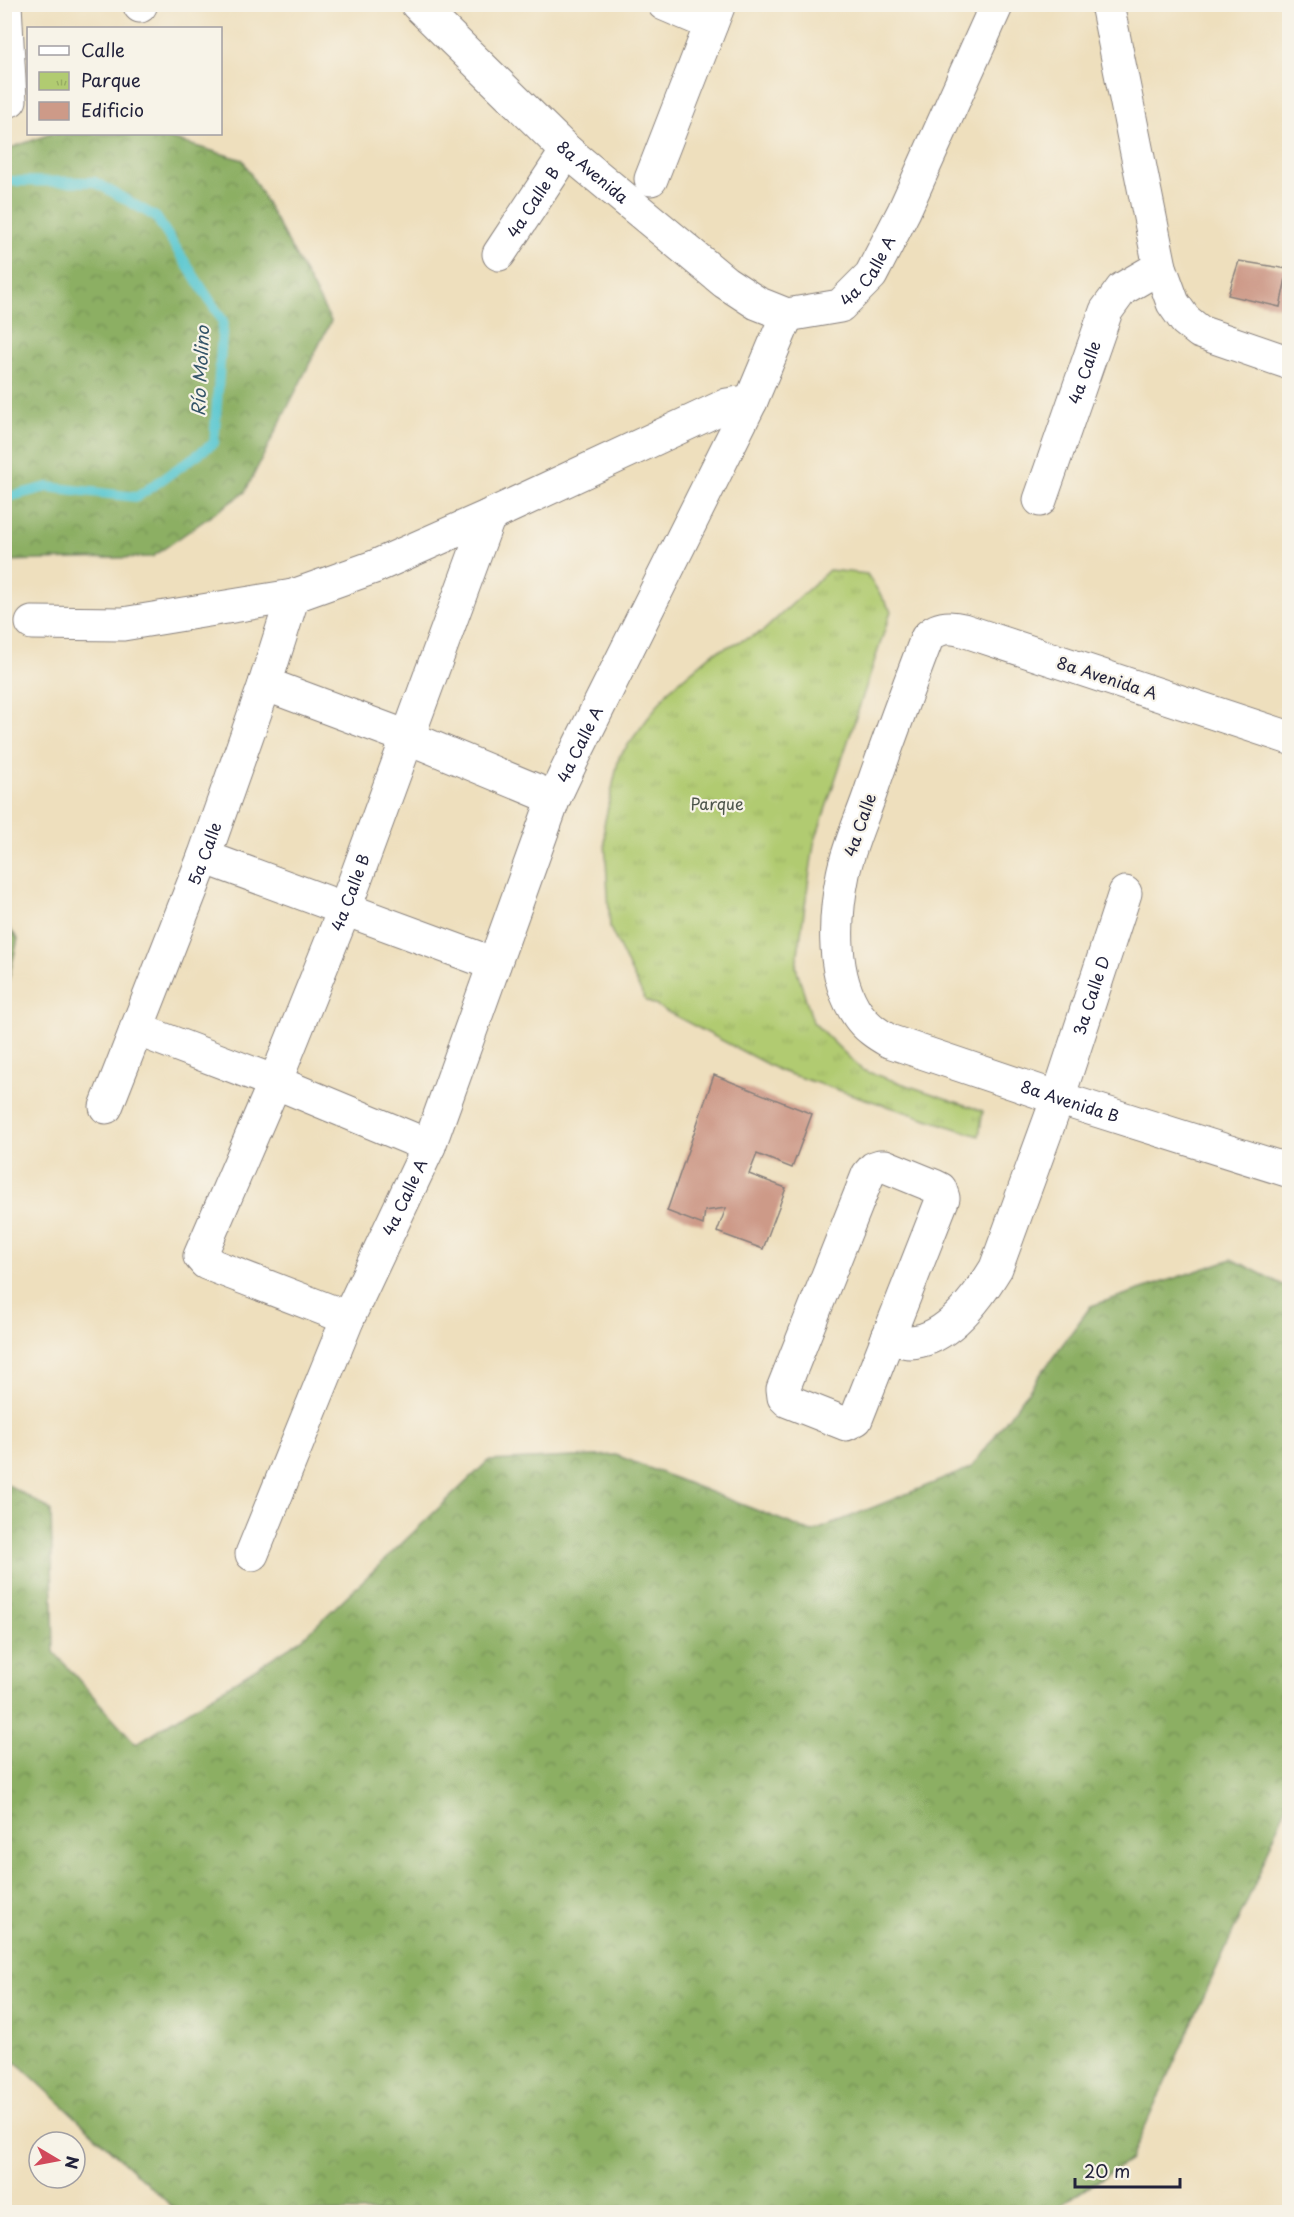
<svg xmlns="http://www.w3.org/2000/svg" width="1294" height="2217" font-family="'Playpen Sans',sans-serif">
<defs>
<pattern id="forest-crowns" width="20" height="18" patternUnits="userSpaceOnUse" patternTransform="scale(1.5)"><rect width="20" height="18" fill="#8caf63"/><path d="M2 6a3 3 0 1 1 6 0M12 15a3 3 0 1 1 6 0" fill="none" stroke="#728e53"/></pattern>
<pattern id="park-tufts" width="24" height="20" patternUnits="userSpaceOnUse" patternTransform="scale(1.5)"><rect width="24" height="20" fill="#b1cb71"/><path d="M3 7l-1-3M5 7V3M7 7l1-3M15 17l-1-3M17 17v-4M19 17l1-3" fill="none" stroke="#98ae63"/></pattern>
</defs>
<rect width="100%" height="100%" fill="#f7f3e8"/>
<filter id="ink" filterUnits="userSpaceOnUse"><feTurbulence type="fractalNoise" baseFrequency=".0167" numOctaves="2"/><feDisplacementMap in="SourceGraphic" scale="12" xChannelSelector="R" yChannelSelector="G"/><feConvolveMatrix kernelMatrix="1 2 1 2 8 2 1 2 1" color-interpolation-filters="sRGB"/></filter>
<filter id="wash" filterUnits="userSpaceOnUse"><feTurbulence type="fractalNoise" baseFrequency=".008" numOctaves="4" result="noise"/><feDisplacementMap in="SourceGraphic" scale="24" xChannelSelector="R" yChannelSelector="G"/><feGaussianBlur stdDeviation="1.35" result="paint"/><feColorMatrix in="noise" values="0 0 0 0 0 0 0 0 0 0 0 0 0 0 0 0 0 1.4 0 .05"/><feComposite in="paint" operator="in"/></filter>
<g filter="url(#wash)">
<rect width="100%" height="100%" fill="#eedfbd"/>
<g fill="url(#forest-crowns)" stroke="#57684f" stroke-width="1.5">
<polygon points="50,134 154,134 243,160 331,321 245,492 152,557 5,561 5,150"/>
<polygon points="5,923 18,939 5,995"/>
<polygon points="1232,1259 1289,1288 1289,1798 1257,1879 1130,2160 1050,2212 178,2212 17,2063 5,2065 5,1483 51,1510 54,1652 136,1744 302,1639 488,1461 616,1455 812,1532 971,1468 1091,1306"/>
</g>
<polygon fill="url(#park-tufts)" stroke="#6a7656" stroke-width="1.5" points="829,570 867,574 891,611 814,844 796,967 813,1022 862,1070 983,1111 979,1136 780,1071 645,1000 610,928 604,825 619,757 668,691 713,653 762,632"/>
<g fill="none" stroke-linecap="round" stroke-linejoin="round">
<polyline stroke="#5ac7d0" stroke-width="10" points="4,181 95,182 156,217 223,321 214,443 137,497 47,487 4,498"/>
</g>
<g id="blocks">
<g fill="#cd9a88">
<polygon points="1239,261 1288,269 1280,307 1228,295"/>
<polygon points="714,1075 812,1114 792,1168 757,1154 749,1174 786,1188 763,1249 717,1232 726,1208 705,1211 703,1225 667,1211"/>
</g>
</g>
</g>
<g filter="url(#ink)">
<use href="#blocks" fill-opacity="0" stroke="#88807c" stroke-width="1.5"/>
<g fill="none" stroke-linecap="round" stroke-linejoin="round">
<g stroke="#88807c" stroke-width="35">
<g id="minor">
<polyline points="5,4 10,100"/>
<path id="s1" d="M417,4L567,151L725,282L757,303L787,315"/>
<polyline points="664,4 711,24"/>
<polyline points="1107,4 1160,267 1173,303 1185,320 1200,332 1290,363"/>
<polyline points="140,6 141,4"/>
<polyline points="651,179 719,4"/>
<path id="s2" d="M499,254L567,151"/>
<path id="s3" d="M787,315L840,306L871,275L904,211L997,4"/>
<path id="s4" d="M1040,500L1106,311L1122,289L1160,267"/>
<polyline points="32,623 123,624 293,596 374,567 489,516 727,405 751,401"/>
<polyline points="265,684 407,737 554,798"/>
<path id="s5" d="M1290,738L963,630C948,626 937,627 927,638C908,688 889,738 872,788C863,816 849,845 843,874C834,918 831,977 858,1015C866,1027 877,1034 889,1041L1058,1098L1290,1171"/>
<polyline points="204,857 494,964"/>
<polyline points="136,1029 275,1082 429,1146"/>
<path id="s6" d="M106,1107L204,857L265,684L293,596"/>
<polygon points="880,1166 885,1166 934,1186 940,1189 943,1198 856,1419 846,1424 788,1401 784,1397 783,1389 868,1175 874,1168"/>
<path id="s7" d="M348,1318L206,1263L200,1256L275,1082L345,908L489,516"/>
<path id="s8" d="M888,1337C895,1339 903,1342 910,1342C947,1341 979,1296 996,1268L1058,1098L1125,893"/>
<path id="s9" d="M252,1554L348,1318L429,1146L554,798L572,760L751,401L787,315"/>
</g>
</g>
<use href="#minor" stroke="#fff" stroke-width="33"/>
</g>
</g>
<g text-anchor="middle" stroke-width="4.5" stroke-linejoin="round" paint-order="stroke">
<g font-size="16" fill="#22223b" stroke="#f7f3e8">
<text dy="6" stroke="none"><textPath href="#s1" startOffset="243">8a Avenida</textPath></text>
<text dy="6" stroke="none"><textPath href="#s2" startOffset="62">4a Calle B</textPath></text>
<text dy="6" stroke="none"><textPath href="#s3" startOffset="99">4a Calle A</textPath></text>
<text dy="6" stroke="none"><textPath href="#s4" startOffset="135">4a Calle</textPath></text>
<text transform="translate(1107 678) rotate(18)" y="6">8a Avenida A</text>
<text dy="6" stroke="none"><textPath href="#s9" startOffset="874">4a Calle A</textPath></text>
<text transform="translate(860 825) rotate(-71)" y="6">4a Calle</text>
<text dy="6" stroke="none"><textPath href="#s6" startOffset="272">5a Calle</textPath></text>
<text dy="6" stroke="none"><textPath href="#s7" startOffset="555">4a Calle B</textPath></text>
<text dy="6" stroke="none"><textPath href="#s8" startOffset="429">3a Calle D</textPath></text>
<text dy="6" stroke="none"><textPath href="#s5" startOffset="1011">8a Avenida B</textPath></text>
<text dy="6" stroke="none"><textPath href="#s9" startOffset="388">4a Calle A</textPath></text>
</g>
<g font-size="16" fill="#4d554b" stroke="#f7f3e8">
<text x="717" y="810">Parque</text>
</g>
<g font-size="18" font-style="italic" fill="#335468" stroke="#f7f3e8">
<text transform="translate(201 371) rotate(-87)" y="6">Río Molino</text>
</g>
</g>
<rect width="1294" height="2217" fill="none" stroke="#f7f3e8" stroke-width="24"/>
<rect x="27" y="27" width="195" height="108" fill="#f7f3e8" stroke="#a29fa3" stroke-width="1.5"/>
<rect x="39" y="46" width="30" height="9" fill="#ffffff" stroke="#a29fa3" stroke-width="1.5"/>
<text x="81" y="57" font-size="18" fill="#22223b">Calle</text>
<rect x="39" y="72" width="30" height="18" fill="url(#park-tufts)" stroke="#a29fa3" stroke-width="1.5"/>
<text x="81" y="87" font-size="18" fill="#22223b">Parque</text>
<rect x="39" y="102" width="30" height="18" fill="#cd9a88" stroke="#a29fa3" stroke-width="1.5"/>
<text x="81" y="117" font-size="18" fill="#22223b">Edificio</text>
<g transform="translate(57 2160) rotate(100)"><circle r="28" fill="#f7f3e8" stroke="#a29fa3" stroke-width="1.5"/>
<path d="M0-4.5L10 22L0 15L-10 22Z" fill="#d1495b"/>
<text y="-9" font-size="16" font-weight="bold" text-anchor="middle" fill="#22223b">N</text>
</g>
<path d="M1075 2178v9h105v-9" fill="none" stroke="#22223b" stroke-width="3"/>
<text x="1084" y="2178" font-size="18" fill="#22223b" stroke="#f7f3e8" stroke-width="4.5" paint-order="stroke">20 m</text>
</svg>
